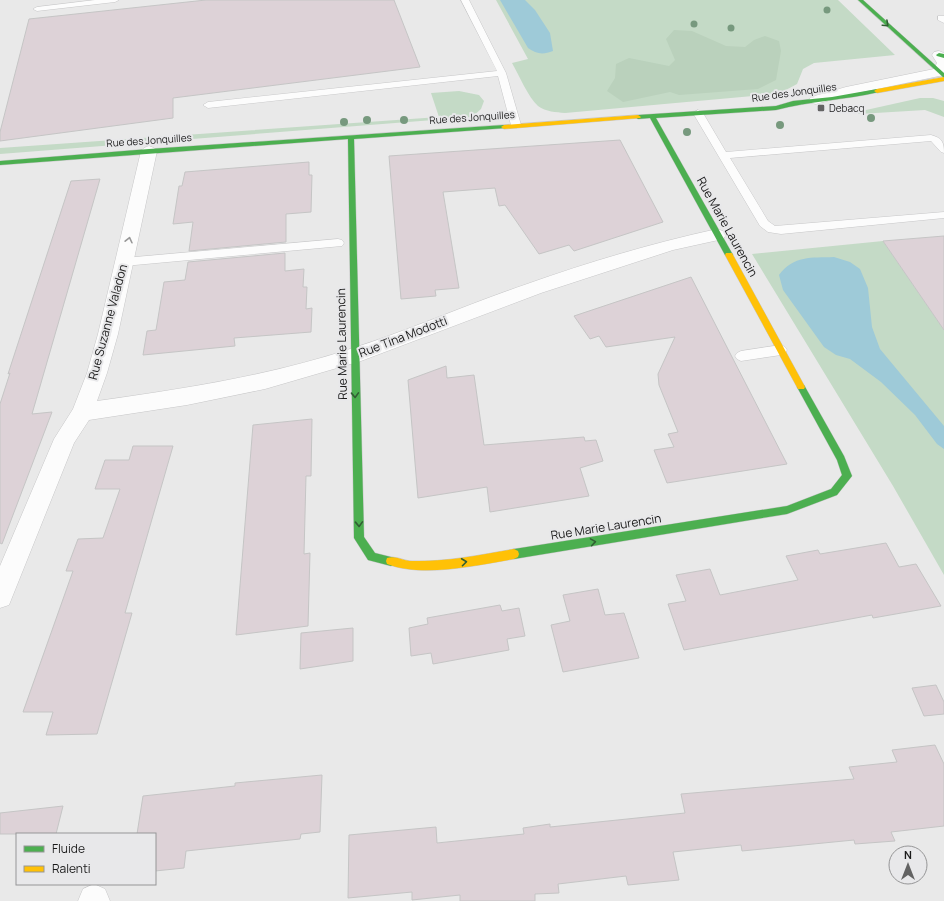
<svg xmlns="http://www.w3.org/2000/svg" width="944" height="901" font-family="Manrope,sans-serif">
<rect width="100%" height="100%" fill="#e9e9e9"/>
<g fill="#c4dac6">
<path d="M496,0H838L895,55L814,63L803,69L797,84L784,91L764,95L565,113C556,112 546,112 538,106C528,97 519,75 512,63L528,59Z"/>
<polygon points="459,91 479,95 484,101 481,109 472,117 0,154 0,148 439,117 431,93"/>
<polygon points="920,98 933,98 944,101 944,117 925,110 859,114 857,112"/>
<polygon points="883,241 944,330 944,575 893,486 752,254"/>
</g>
<polygon fill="#bad1bc" points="674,30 692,31 726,46 745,47 754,40 765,36 779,41 781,51 776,80 758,89 679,95 670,92 623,102 607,91 615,78 616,64 629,58 669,66 675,60 666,39"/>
<g fill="#9ecad8">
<path d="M500,0H525L535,10L550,33L553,51C543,55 536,54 528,48Z"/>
<path d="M834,257L850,262L860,269L868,288L872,327L880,349L944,426V449L937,444L915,415L881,382L850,359L836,355L824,347L783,290L779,275C794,255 811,258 834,257Z"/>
</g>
<g fill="#ddd2d7" stroke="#c5c5c5">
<polygon points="206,0 394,0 420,67 173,98 173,118 0,141 0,132 29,19"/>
<polygon points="620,140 663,222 574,251 569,245 539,254 505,205 499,206 495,188 443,192 459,288 435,290 436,296 401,299 389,156"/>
<polygon points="309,162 309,175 312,175 311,212 286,214 286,242 189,251 193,222 173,224 179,186 182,186 185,172"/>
<polygon points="100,179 32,414 52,412 2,544 0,543 0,404 10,373 8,374 71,181"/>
<polygon points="944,236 944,330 883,241"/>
<polygon points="285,253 285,271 304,269 303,287 307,287 306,309 312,308 311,332 234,338 235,346 143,355 147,331 156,330 164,282 185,280 188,262"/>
<polygon points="691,277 731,355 787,464 667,483 654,450 674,447 668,434 678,432 659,385 658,374 675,337 606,347 599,336 590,339 574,316"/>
<polygon points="446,366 447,378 474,375 484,445 584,437 585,441 596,440 603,461 580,468 589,496 490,512 487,487 418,498 408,380"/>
<polygon points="312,419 311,476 306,476 304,554 310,553 308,626 236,635 253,425"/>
<polygon points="133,446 173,446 125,613 132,613 97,734 46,735 53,712 23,712 73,571 66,571 78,539 103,538 120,489 95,489 105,460 129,460"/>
<polygon points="886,543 899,567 916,564 941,606 873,618 872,615 684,650 668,604 686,601 676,575 710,569 720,595 798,580 786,556 818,550 820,554"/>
<polygon points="598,589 605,615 624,613 639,658 563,672 551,625 570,621 563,595"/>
<polygon points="500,605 502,611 519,608 525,636 507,639 509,650 433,664 431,653 411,656 409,628 428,624 427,618"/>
<polygon points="353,628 353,661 300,669 301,633"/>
<polygon points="936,685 944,702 944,714 924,716 912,688"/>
<polygon points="935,745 944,764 944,826 891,832 895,841 855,844 854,840 742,851 741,845 673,852 679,880 628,885 626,876 558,884 559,893 535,894 535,901 460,901 460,895 412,900 412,892 348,898 349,835 436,827 437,843 524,834 523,828 550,824 550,827 685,813 681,794 854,779 849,767 897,762 892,750"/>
<polygon points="322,775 320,832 301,834 300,839 186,851 184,868 155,871 155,834 137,834 143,796 235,786 235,783"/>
<polygon points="63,806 56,834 0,834 0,813"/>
</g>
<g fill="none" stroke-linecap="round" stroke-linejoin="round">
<g stroke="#c7c7c8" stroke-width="1">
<g id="lane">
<polygon points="95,0 119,0 115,2 37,11 33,9 37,7"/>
<polygon points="461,0 469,0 506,73 521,125 519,127 516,128 511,125 498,76 208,108 203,105 208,102 497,71"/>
<polygon points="938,16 944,16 944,23 938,20"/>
<path d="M698,110L703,113L726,152L931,135C942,138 944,142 944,153L941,152L931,141L730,158L768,221L775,226L944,212V218L781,234L768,232L760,226L693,113Z"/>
<polygon points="338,239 342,240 344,243 342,246 124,266 120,265 118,262 120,259 124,258"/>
<polygon points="781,345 785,347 787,350 785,353 781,355 741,361 737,359 735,356 737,353 741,351"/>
</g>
</g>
<g stroke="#c7c7c8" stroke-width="1">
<g id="street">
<polygon points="939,51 944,53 944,75 848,95 816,104 811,103 809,100 811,97 846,87 934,69 937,63 932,55 934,52"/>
<path d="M149,146L154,148L157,151L118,334L107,373L97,401C182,389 268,376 350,349C410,330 468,304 527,284C589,262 653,243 717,229L723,231L726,235L723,239L673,250L541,293L361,361L265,389L187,405L89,420L74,443L9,605L0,608V566L54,439L73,409L87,373L98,334L141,151L144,148Z"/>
<polygon points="94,884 105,889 110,901 78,901 83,889"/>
</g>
</g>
<g stroke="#c7c7c8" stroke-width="1">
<g id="fast">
<polygon points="858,0 863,0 944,73 944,78"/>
<polygon points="939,53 944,54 944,58 937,56 936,55"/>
<path d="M877,89L879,90V92C845,100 810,101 776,110L656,118L733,255L729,257L725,255L650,118L638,119L635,117L638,115L776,106L793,101L832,97Z"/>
<polygon points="504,125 506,126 506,128 354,139 364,537 375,553 395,558 396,561 395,564 391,566 368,560 354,538 348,139 0,165 0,161 149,149"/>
<polygon points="801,384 804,385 844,456 852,476 837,495 787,514 514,559 510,557 509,554 510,551 514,549 787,506 831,489 842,475 837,460 797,387"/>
</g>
</g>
<g stroke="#c7c7c8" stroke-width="1">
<g id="slow">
<polygon points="944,77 944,81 877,93 874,91 877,89"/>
<polygon points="638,115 641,117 640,118 504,129 501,127 504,125"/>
<polygon points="726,253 732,253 733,255 804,385 805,387 804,389 798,389 725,255"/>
<path d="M514,549L518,551L519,554L518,557L514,559C477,565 423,578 387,564L386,561L387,558C395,555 404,561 412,561C446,562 480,555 514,549Z"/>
</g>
</g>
<use href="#lane" fill="#fcfcfc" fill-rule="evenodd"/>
<use href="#street" fill="#fcfcfc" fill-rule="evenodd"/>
<use href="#fast" fill="#4caf50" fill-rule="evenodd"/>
<use href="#slow" fill="#ffc107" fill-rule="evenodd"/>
</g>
<g fill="#77997e">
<circle cx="827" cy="10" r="3.5"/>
<circle cx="694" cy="24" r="3.5"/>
<circle cx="731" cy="28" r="3.5"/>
<circle cx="871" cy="118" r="4"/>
<circle cx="367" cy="120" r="4"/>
<circle cx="404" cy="120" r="4"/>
<circle cx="344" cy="122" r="4"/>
<circle cx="780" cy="125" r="4"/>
<circle cx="687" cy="132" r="4"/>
</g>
<defs><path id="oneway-chevron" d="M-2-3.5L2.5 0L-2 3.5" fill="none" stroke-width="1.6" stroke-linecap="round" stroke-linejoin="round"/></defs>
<g stroke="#315e33">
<use href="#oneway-chevron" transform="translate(886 24) rotate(43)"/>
<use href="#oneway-chevron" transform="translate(355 395) rotate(88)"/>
<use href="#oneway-chevron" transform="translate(359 524) rotate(88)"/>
<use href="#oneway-chevron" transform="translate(593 542) rotate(-9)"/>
<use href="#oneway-chevron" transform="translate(464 562) rotate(-7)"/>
</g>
<use stroke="#979797" href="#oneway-chevron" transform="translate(129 240) rotate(-77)"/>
<rect fill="#636363" stroke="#e8e8ea" stroke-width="1.5" x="817" y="104" width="8" height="8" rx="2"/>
<g text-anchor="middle" stroke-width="4" stroke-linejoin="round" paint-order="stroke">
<g font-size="10" fill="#1b1b1b" stroke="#e8e8ea">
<text transform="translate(794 92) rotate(-8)" y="4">Rue des Jonquilles</text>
<text transform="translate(472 117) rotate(-4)" y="4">Rue des Jonquilles</text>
<text transform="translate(149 140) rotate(-4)" y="4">Rue des Jonquilles</text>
</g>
<g font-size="10" fill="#1b1b1b" stroke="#e8e8ea" text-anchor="start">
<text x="829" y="112">Debacq</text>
</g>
<g font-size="12" fill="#1b1b1b" stroke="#e8e8ea">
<text transform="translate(727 227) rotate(61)" y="4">Rue Marie Laurencin</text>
<text transform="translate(108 322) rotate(-75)" y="4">Rue Suzanne Valadon</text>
<text transform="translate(403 337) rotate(-21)" y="4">Rue Tina Modotti</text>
<text transform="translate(342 344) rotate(-91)" y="4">Rue Marie Laurencin</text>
<text transform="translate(606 527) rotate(-9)" y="4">Rue Marie Laurencin</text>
</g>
</g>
<rect x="16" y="833" width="140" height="52" fill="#e8e8ea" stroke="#969697"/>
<rect x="24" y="846" width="20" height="6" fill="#4caf50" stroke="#969697"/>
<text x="52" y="853" font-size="12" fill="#1b1b1b">Fluide</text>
<rect x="24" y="866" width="20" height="6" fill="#ffc107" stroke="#969697"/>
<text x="52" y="873" font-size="12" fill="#1b1b1b">Ralenti</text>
<g transform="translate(908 865)"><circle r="19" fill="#e8e8ea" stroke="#969697"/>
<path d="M0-3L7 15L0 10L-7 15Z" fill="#636363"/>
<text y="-6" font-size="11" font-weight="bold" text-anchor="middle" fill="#1b1b1b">N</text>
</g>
</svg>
